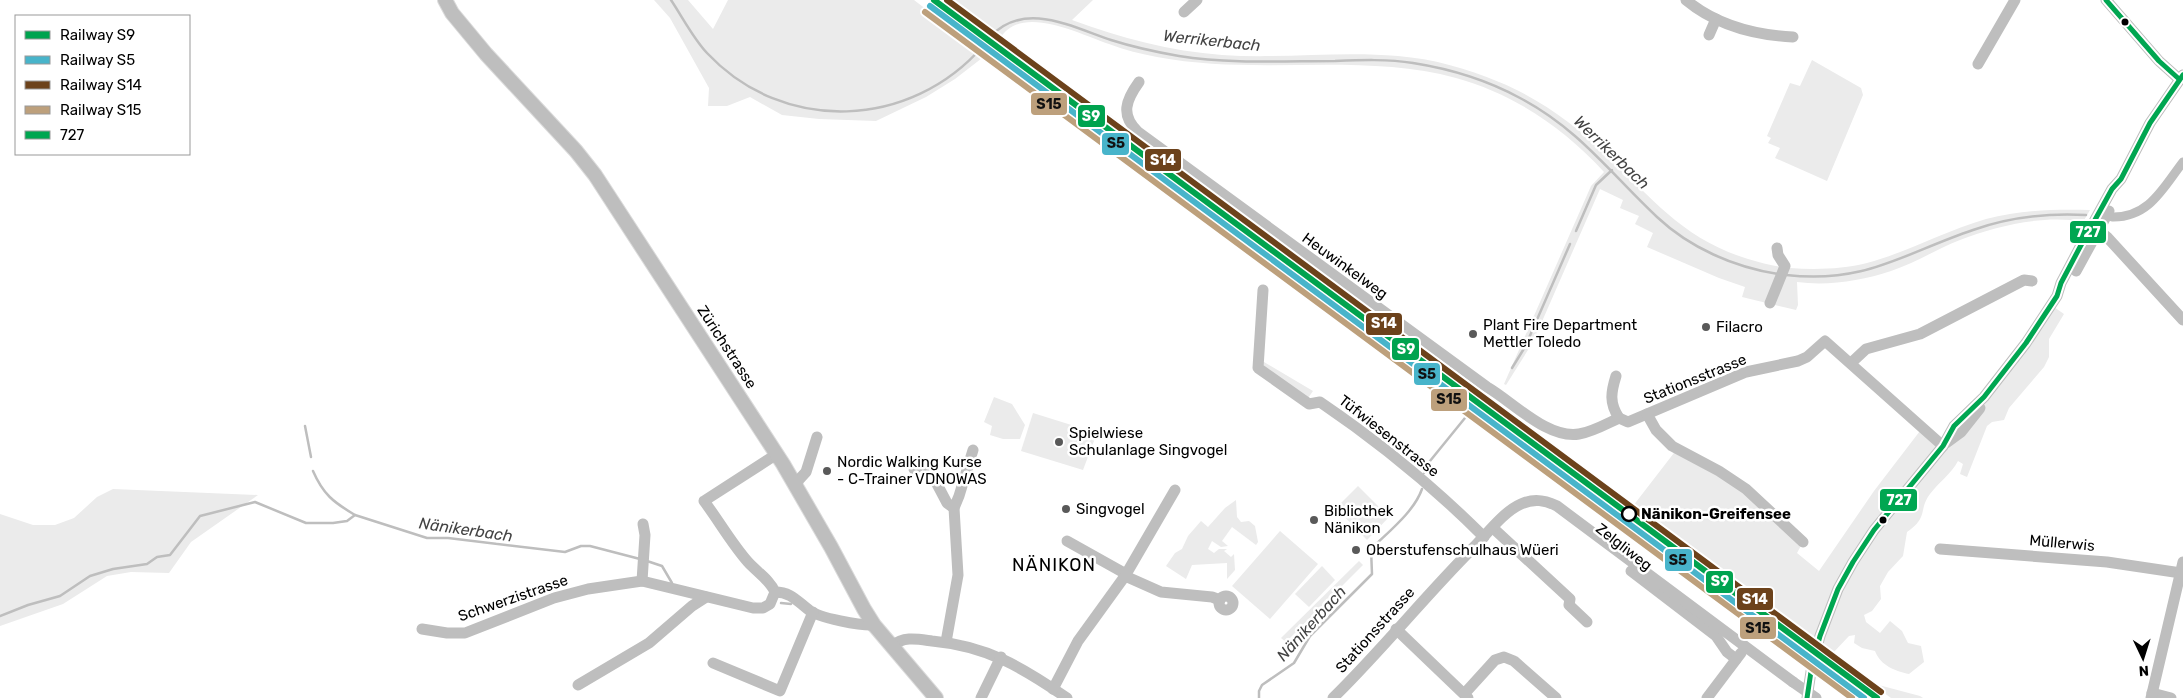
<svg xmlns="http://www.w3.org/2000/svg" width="2183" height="698" font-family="Rubik,sans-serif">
<rect width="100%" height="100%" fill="#fff"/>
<g fill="#ebebeb">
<polygon points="654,0 688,0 713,29 728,0 914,0 986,55 955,79 926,97 876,121 819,119 782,115 750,97 727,106 708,106 709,88 670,18"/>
<path d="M940,0H1093L1072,20C1121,38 1170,51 1222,55C1280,59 1339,51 1398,56C1433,59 1466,68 1499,82C1539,98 1577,126 1608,156C1652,199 1685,240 1748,259C1762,263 1776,267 1790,268C1816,270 1843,269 1867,263C1908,252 1945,231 1986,219C2020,210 2055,209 2090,210L2083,222C2047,214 1995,226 1960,240C1937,249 1915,263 1891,271C1861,281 1828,286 1797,282L1798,305L1796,310L1742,297L1745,287L1719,278L1647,247L1653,233L1635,224L1639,216L1620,208L1623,200L1600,189L1533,342L1506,385L1504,384L1591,186L1604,172C1564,128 1514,94 1456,78C1361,52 1256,76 1157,57C1141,54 1125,50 1109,44C1079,34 1020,3 1000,39L1102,115H1106L1108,113L1289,253L1102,120Z"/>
<polygon points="1812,60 1861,88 1863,95 1827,181 1775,158 1780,148 1768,143 1771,138 1767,136 1790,83 1800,86"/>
<path d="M2051,305L2064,314L2049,339V357L2044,367L2009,408L2004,420L1992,422L1987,426L1967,477L1960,474L1963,464L1958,461C1951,474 1939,482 1930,494C1918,510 1929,517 1907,532L1903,556L1888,572L1880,586L1881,599L1872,611L1864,615L1866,622L1880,633L1890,621L1902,631L1908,643L1921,646L1924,662L1909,674C1895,671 1881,666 1875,651L1862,648L1854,643L1855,635L1849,636L1832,654L1633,506L1677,449L1719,471L1803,542L1797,553L1819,571L1874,491L1923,427L1943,446Z"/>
<polygon points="1259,359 1313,391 1306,401 1258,368"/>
<polygon points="994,397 1012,404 1025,425 1020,439 1003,439 990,435 992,426 984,422"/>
<polygon points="1033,413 1097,433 1083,470 1021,451"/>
<polygon points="1358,486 1389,517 1367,540 1336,508"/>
<polygon points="113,489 258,495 191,542 169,573 131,572 107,576 63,604 0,626 0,514 33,525 55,525 74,518 97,497"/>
<polygon points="1236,500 1237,517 1241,522 1249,521 1255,526 1258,542 1256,545 1232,527 1222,541 1228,546 1221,547 1212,541 1208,549 1214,553 1219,549 1227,549 1224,551 1231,557 1234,554 1235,570 1227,579 1227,563 1192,565 1186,579 1166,566 1175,553 1182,549 1188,536 1201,521 1208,527 1225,508"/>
<polygon points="1280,531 1318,564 1270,619 1232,586"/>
<polygon points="1359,561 1363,565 1286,642 1281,638"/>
<polygon points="1322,566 1335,580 1309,607 1295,594"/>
<polygon points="1341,589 1346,593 1299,640 1296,638"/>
<polygon points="1871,683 1920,696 1923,698 1891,698"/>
</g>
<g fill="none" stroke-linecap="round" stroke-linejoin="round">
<g stroke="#bebebe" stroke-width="2.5">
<path d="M671,0C683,18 693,38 707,53C784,135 911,129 983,46"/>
<path d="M990,37C1024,0 1072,27 1111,40C1133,47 1156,52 1179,56C1230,64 1283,61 1335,61C1361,60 1388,59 1413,63C1451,69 1487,80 1520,98C1579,129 1611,174 1657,217C1690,248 1734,267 1778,274"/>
<polyline points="1576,231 1596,185 1612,170"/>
<path d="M1786,275C1866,284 1902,254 1973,230C2009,217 2048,213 2086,215"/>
<polyline points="1512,368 1525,347 1570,244"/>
<polyline points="305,426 311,457"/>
<path d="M313,471C323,494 333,502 355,515"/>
<polyline points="1424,473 1430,461 1469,413"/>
<polyline points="647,561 662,566 672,583"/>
<polyline points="781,603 791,604"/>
<polyline points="0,616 28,605 60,596 90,576 113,569 147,564 157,557 170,555 200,516 255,502 306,523 333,523 347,521 355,515 427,538 448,538 565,552 581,546 590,546 640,559"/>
<path d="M1259,698V691L1262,685L1294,663L1310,636L1372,574L1371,549C1388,532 1414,512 1422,489"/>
</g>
<path stroke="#bebebe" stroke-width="9" d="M2112,217C2149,218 2163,188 2183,162"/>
<g stroke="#dbdbdb" stroke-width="16">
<polyline id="major" points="445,0 452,13 486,54 576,151 595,175 783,464 831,547 864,609 874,625 936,698"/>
</g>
<g stroke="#bebebe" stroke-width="11">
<path d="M1686,0C1716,25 1754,35 1793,37"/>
<polyline points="2106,0 2159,61 2179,79"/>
<polyline points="1184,12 1197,0"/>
<polyline points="1709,35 1716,19"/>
<polyline points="1978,64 2015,0"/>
<path d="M1139,82C1126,100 1120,115 1138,132L1487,387C1513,402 1547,439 1579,434C1592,432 1606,424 1619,418"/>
<polyline points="2093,226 2107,237 2183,320"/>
<polyline points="2076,271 2109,211"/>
<path d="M1263,290L1258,368L1309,404L1320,402C1379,442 1434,487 1484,537"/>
<polyline points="1770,303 1785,266 1778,255 1777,248"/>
<polyline points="1851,363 1866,349 1920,334 2024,280 2032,281"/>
<path d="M1616,376C1611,392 1609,403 1619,418L1628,422L1746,372L1798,361L1807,357L1825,341L1943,446"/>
<polyline points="1647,414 1656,430 1672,446 1719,471 1746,489 1803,542"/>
<polyline points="1946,443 1961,432 1980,408"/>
<polyline points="914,469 922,464 928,467 947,503 954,508"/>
<polyline points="795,484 806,472 817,437"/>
<polyline points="1493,528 1570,599 1569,605 1587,622"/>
<polyline points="1067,541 1126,574"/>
<polyline points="1940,549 2107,562 2181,573"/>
<polyline points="1631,571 1716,636 1727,652 1736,659"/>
<polyline points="1125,576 1161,592 1212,597 1220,600"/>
<polyline points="642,581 645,535 643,524"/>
<path d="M775,592C770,580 757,572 748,562C732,544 719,521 704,501L777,454"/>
<path d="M775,592C791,592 797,601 809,610C818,618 862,626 874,625"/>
<circle cx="1226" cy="603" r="7"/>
<polyline points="422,629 447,633 465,633 554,598 588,589 642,581 753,608 763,608 770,604 775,592"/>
<polyline points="1396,629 1468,698"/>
<polyline points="946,642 958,575 954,508 959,496 973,450"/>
<path d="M892,646C904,636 917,639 932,641C987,646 1022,667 1067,698"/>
<polyline points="713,663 780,691 813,612"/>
<polyline points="578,685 649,643 692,606 706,597"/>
<polyline points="1053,689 1078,641 1125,576 1175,490"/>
<polyline points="1465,693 1495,660 1504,657 1514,661 1556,698"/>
<polyline points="2152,693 2171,698"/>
<polyline points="981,698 1001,657"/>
<path d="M1333,698C1382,650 1425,596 1473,548C1487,534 1503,512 1521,504C1534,498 1545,500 1557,506L1793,682"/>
<polyline points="1707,698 1741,653"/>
<polyline points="1807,698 1812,665 1820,636 1838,589 1853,562 1874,530 1943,446 1954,426 1984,397 2026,343 2057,296 2061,283 2080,247 2112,189 2121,179 2150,123 2183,75"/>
<polyline points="2151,698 2183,562"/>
</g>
<use href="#major" stroke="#bebebe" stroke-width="14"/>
<polyline stroke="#bebebe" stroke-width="11" points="1793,682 1816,698"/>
<g stroke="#fff" stroke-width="9">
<g id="bus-1">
<polyline points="2106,0 2159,61 2179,79"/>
<polyline points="1807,698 1812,665 1820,636 1838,589 1853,562 1874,530 1943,446 1954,426 1984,397 2026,343 2057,296 2061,283 2080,247 2112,189 2121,179 2150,123 2183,75"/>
</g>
</g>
<use href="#bus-1" stroke="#00a651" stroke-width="5"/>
<g stroke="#fff" stroke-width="10">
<polyline id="rail-1" points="934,0 1877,698"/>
</g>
<g stroke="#fff" stroke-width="10">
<polyline id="rail-2" points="930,6 1864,698"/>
</g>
<g stroke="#fff" stroke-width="10">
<polyline id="rail-3" points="947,0 1881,692"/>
</g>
<g stroke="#fff" stroke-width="10">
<polyline id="rail-4" points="925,12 1852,698"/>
</g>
<use href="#rail-1" stroke="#00a34f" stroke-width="6"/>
<use href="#rail-2" stroke="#48b4ca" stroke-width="6"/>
<use href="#rail-3" stroke="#6c421b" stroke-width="6"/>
<use href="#rail-4" stroke="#bda07c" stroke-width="6"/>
</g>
<g fill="#000" stroke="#fff" stroke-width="2">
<circle cx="2125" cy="22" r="4.5"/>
<circle cx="1883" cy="520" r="4.5"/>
</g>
<g fill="#595959" stroke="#fff" stroke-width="2">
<circle cx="1706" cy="327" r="5"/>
<circle cx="1473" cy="334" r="5"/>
<circle cx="1059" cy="442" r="5"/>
<circle cx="827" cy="471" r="5"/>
<circle cx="1066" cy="509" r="5"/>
<circle cx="1314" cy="520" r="5"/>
<circle cx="1356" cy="550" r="5"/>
</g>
<circle fill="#fff" stroke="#000" stroke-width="2.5" cx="1629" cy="514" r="7"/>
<g text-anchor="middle" stroke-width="5" stroke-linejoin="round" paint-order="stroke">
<g font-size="15" fill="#000" stroke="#fff">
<text transform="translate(1345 266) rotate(36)" y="5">Heuwinkelweg</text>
<text transform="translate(727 347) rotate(57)" y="5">Zürichstrasse</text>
<text transform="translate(1695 379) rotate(-22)" y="5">Stationsstrasse</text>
<text transform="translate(1389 436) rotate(38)" y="5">Tüfwiesenstrasse</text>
<text transform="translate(2062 543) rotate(5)" y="5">Müllerwis</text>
<text transform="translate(1624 547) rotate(38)" y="5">Zelgliweg</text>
<text transform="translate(513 598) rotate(-19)" y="5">Schwerzistrasse</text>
<text transform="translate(1375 630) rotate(-48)" y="5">Stationsstrasse</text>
</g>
<g font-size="15" fill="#000" stroke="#fff" text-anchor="start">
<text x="1483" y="330">Plant Fire Department<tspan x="1483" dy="17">Mettler Toledo</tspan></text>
<text x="1716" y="332">Filacro</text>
<text x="1069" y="438">Spielwiese<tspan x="1069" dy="17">Schulanlage Singvogel</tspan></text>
<text x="837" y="467">Nordic Walking Kurse<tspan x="837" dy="17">- C-Trainer VDNOWAS</tspan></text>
<text x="1076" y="514">Singvogel</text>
<text x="1324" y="516">Bibliothek<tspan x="1324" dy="17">Nänikon</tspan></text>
<text x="1366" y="555">Oberstufenschulhaus Wüeri</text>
</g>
<g font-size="15" font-weight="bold" fill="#000" stroke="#fff" text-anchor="start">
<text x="1641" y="519">Nänikon-Greifensee</text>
</g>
<g font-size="16" font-style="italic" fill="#434343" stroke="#fff">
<text transform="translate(1212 40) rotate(6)" y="6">Werrikerbach</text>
<text transform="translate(1612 152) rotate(44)" y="6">Werrikerbach</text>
<text transform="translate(466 529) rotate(8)" y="6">Nänikerbach</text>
<text transform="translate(1311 623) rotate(-48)" y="6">Nänikerbach</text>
</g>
<g font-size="18" letter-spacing="1" fill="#000" stroke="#fff">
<text x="1054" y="571">NÄNIKON</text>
</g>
</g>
<g stroke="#fff" stroke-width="2">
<rect x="1030" y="92" width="38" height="24" rx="5" fill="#bda07c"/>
<rect x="1077" y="104" width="29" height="24" rx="5" fill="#00a34f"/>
<rect x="1101" y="132" width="29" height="24" rx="5" fill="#48b4ca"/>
<rect x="1144" y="148" width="38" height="24" rx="5" fill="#6c421b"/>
<rect x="2069" y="220" width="38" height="24" rx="5" fill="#00a651"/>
<rect x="1365" y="312" width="38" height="24" rx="5" fill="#6c421b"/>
<rect x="1391" y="337" width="29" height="24" rx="5" fill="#00a34f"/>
<rect x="1413" y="362" width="28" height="24" rx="5" fill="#48b4ca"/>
<rect x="1430" y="388" width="38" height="24" rx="5" fill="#bda07c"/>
<rect x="1879" y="488" width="39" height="24" rx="5" fill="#00a651"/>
<rect x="1664" y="548" width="29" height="24" rx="5" fill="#48b4ca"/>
<rect x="1705" y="570" width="29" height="24" rx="5" fill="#00a34f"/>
<rect x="1736" y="587" width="38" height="24" rx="5" fill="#6c421b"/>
<rect x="1739" y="616" width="38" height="24" rx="5" fill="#bda07c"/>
</g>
<g font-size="14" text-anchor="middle" font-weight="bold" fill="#fff">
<text x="1091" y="121">S9</text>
<text x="1163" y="165">S14</text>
<text x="2088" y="237">727</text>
<text x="1384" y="328">S14</text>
<text x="1406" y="354">S9</text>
<text x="1899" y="505">727</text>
<text x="1720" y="586">S9</text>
<text x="1755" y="604">S14</text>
</g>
<g font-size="14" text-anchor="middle" font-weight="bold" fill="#111">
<text x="1049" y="109">S15</text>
<text x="1116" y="148">S5</text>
<text x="1427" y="379">S5</text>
<text x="1449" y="404">S15</text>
<text x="1678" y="565">S5</text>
<text x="1758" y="633">S15</text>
</g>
<rect x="15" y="15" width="175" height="140" fill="#ffffff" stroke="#999999"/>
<rect x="25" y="31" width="25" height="8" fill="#00a34f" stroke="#999999"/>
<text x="60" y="40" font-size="15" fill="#000000">Railway S9</text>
<rect x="25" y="56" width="25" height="8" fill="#48b4ca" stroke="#999999"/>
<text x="60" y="65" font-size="15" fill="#000000">Railway S5</text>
<rect x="25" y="81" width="25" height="8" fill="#6c421b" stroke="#999999"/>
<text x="60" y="90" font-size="15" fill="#000000">Railway S14</text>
<rect x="25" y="106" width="25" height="8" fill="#bda07c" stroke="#999999"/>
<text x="60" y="115" font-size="15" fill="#000000">Railway S15</text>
<rect x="25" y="131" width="25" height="8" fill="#00a651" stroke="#999999"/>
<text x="60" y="140" font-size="15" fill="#000000">727</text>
<g transform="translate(2143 658) rotate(176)" stroke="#ffffff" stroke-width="4" paint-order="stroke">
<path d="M0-4L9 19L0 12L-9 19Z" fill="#000000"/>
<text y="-8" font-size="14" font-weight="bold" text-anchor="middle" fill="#000000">N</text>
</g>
</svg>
